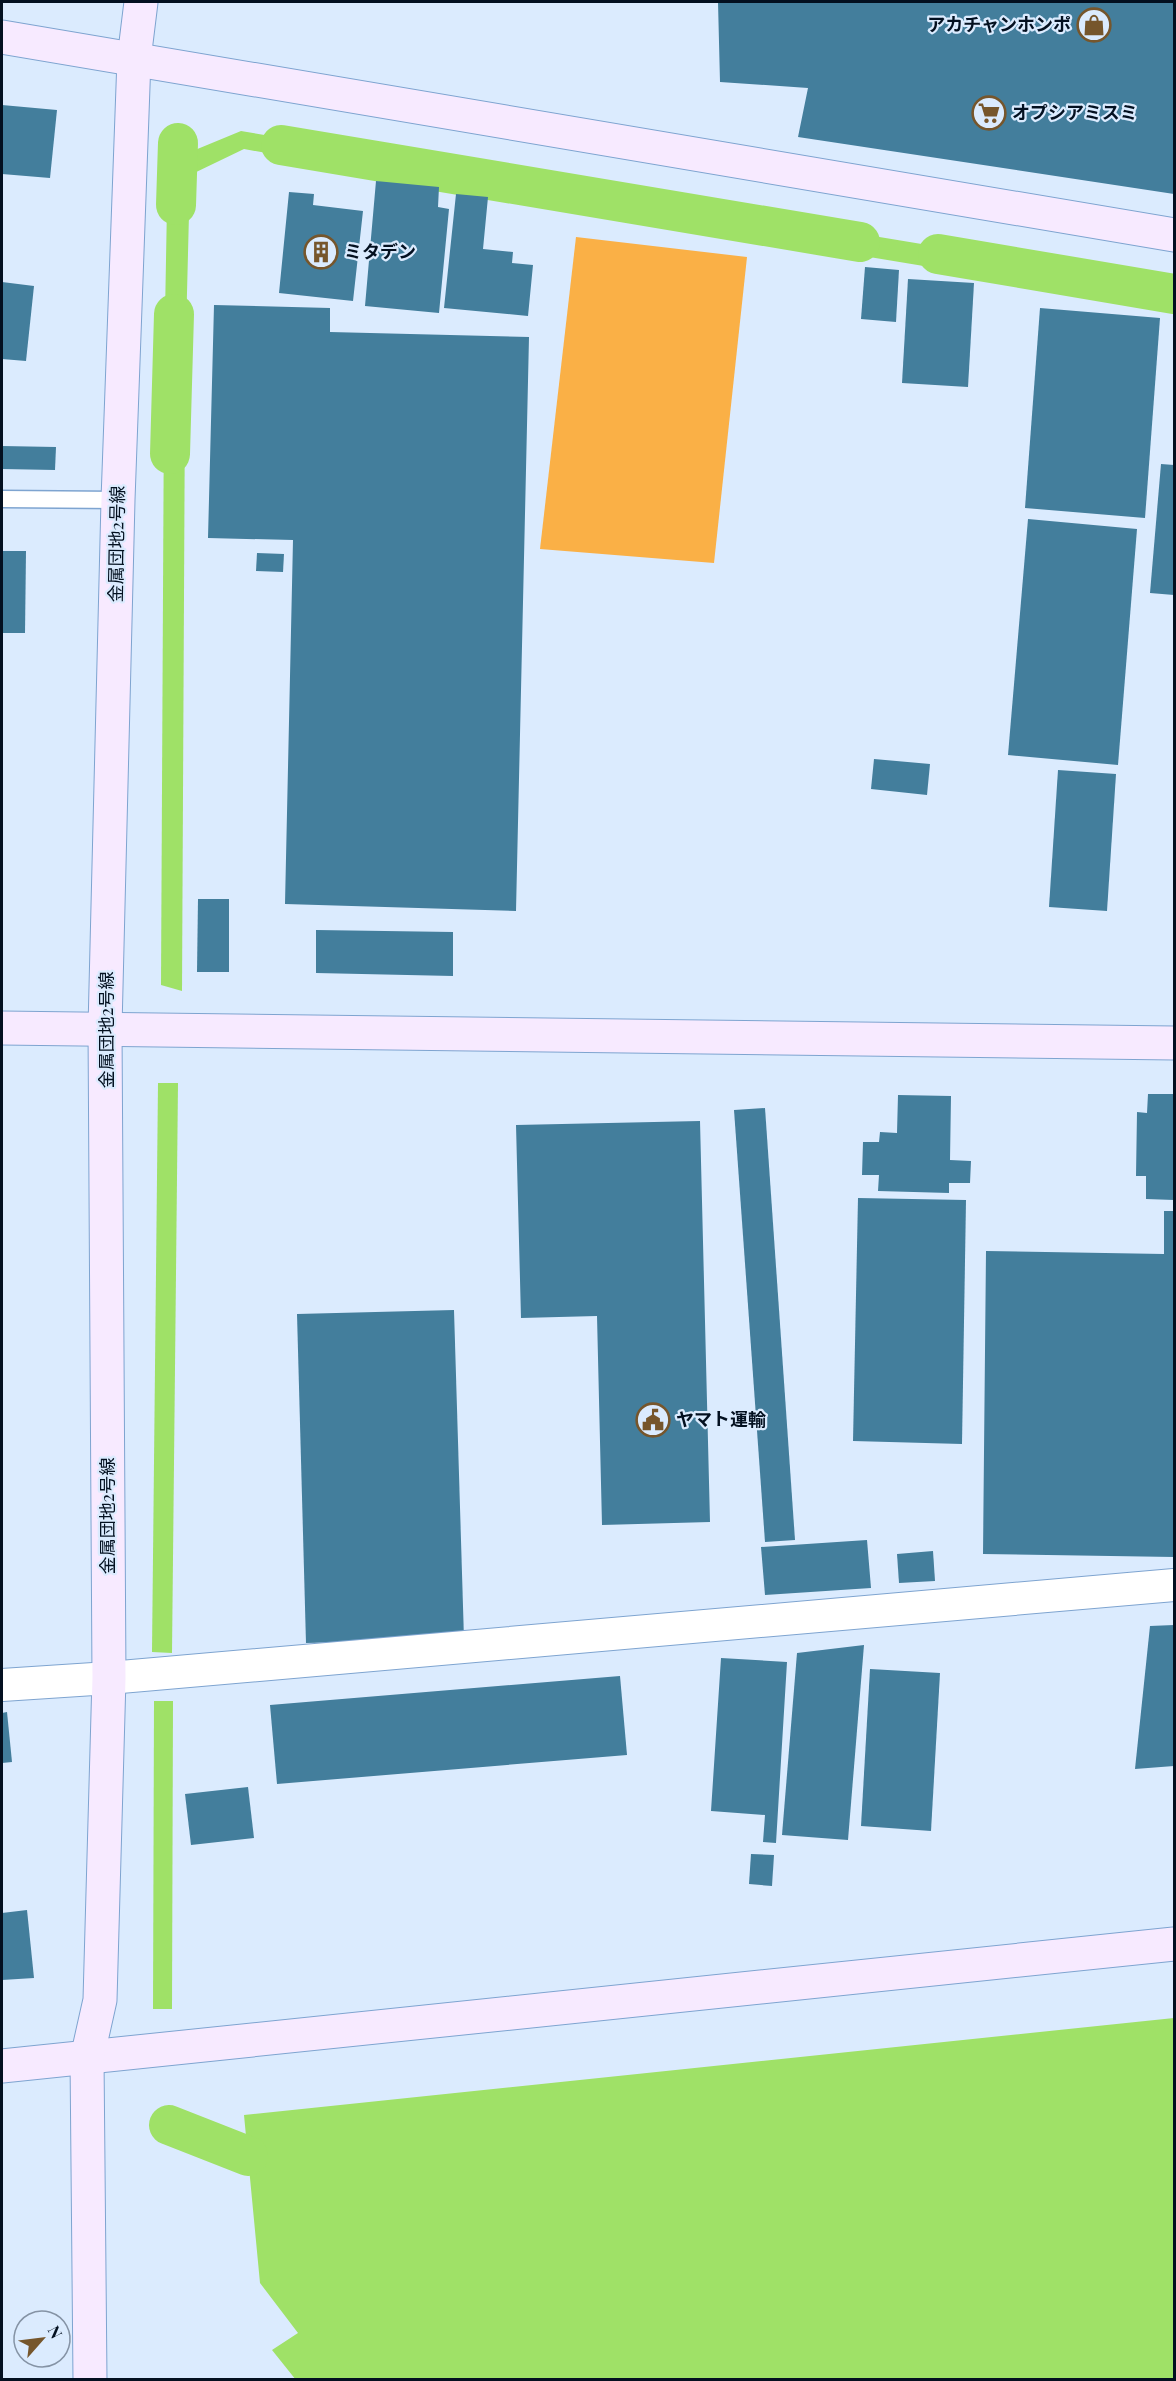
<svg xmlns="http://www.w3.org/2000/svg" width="1176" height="2381" font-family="'Playfair Display','Noto Sans JP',serif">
<rect width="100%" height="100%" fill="#dbebfe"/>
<polygon fill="#fab046" points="576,237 747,257 714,563 540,549"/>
<g fill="#9fe167">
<polygon points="241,131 335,147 334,165 244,149 190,175 185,371 164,370 168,150 195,150"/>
<polygon points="545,182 635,197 631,219 541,204"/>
<polygon points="674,198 764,213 760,236 670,221"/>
<polygon points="807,225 994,256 990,277 803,246"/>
<polygon points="1043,267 1174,286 1172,306 1040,287"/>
<polygon points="164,398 185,398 182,991 161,985"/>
<polygon points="158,1083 178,1083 172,1653 152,1652"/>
<polygon points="154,1701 173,1701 172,2009 153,2009"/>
<polygon points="1174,2018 1174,2379 296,2380 272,2350 298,2333 260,2283 244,2115"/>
</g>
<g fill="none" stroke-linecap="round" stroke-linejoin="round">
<g stroke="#9fe167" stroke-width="40">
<polyline points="281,145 860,242"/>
<polyline points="176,205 178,143"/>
<polyline points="938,254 1174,294"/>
<polyline points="170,454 174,314"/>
<polyline points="169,2125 248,2156"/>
</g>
</g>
<g fill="#437e9c">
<polygon points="718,2 1174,2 1174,194 798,137 808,88 720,82"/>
<polygon points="2,105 57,110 50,178 2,174"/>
<polygon points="376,181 439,187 438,207 449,209 439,313 365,306"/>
<polygon points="289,192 314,194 313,205 363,211 353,301 279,293"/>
<polygon points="456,194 488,197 483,249 513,252 512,263 533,265 528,316 444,308"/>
<polygon points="865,267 899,270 896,322 861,319"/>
<polygon points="908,279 974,283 968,387 902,383"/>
<polygon points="2,282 34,286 26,361 2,359"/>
<polygon points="214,305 330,308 330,332 529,337 516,911 285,904 293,540 208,538"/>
<polygon points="1040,308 1160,318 1145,518 1025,508"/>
<polygon points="2,446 56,447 55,470 2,469"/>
<polygon points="1161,464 1174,465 1174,595 1150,593"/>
<polygon points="1028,519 1137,529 1118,765 1008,755"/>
<polygon points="2,551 26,551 25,633 2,633"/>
<polygon points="257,553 284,554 283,572 256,571"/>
<polygon points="874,759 930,764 927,795 871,789"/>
<polygon points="1058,770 1116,774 1107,911 1049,907"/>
<polygon points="198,899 229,899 229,972 197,972"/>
<polygon points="316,930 453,932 453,976 316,973"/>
<polygon points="1148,1094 1174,1094 1174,1200 1146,1199 1146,1176 1136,1176 1137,1112 1147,1113"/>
<polygon points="898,1095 951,1096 950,1160 971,1161 970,1183 949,1183 949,1193 878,1191 879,1175 862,1175 863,1142 879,1142 880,1132 897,1133"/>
<polygon points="765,1108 795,1540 765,1542 734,1110"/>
<polygon points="700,1121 710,1522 602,1525 597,1316 521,1318 516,1125"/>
<polygon points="858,1198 966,1200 962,1444 853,1441"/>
<polygon points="1164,1211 1174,1211 1174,1557 983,1554 986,1251 1164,1254"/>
<polygon points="454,1310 464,1639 306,1643 297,1314"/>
<polygon points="867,1540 871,1588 765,1595 761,1547"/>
<polygon points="933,1551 935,1581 899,1583 897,1554"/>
<polygon points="1174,1625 1174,1766 1135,1769 1150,1626"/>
<polygon points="864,1645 848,1840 782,1835 797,1653"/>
<polygon points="721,1658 787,1662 776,1843 763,1842 765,1815 711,1811"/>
<polygon points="870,1669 940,1673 931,1831 861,1826"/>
<polygon points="620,1676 627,1755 277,1784 270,1705"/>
<polygon points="7,1712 12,1762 2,1763 2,1713"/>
<polygon points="248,1787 254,1838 191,1845 185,1794"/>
<polygon points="751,1854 774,1855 772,1886 749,1884"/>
<polygon points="27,1910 34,1978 2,1980 2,1913"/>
</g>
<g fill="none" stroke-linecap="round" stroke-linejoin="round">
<g stroke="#7ea4d0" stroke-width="19">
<polyline id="lane" points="2,499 118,500"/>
</g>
<g stroke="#7ea4d0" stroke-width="34">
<polyline id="street" points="2,1685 109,1678 1174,1585"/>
</g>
<g stroke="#7ea4d0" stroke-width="35">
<g id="secondary">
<polyline points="2,37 1174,235"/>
<polyline points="2,1028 1174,1043"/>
<polyline points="2,2066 1174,1944"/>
<polyline points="90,2380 87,2058 100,2000 109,1678 105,1028 118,500 134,59 141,2"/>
</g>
</g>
<use href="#lane" stroke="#fff" stroke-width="16"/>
<use href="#street" stroke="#fff" stroke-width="32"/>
<use href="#secondary" stroke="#f7eaff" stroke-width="33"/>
</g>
<defs>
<g id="shop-ring" transform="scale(1.725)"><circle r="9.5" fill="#dbebfe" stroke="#76562c" stroke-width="1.5"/><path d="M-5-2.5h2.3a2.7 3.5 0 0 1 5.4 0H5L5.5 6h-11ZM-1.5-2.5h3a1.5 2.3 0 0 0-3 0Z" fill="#76562c"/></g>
<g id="supermarket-ring" transform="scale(1.725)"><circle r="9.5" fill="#dbebfe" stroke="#76562c" stroke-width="1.5"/><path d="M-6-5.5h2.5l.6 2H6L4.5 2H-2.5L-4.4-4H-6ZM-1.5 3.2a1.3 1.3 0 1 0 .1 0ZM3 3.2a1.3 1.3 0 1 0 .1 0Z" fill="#76562c"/></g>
<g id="building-ring" transform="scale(1.725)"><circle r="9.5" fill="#dbebfe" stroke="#76562c" stroke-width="1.5"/><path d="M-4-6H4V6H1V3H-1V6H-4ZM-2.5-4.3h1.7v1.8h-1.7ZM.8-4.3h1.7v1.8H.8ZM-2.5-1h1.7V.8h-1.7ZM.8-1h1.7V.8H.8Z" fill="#76562c"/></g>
<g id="civic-ring" transform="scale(1.725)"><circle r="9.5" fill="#dbebfe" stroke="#76562c" stroke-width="1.5"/><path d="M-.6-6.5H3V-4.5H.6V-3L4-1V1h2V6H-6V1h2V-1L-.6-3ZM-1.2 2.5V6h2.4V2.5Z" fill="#76562c"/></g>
</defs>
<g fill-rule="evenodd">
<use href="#shop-ring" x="1094" y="25"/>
<use href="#supermarket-ring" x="989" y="113"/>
<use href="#building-ring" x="321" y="252"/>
<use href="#civic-ring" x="653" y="1420"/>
</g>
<g text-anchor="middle" stroke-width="4.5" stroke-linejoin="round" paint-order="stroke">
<g font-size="18" font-weight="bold" fill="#031020" stroke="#dbebfe" text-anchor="start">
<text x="1071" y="31" text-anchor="end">アカチャンホンポ</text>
<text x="1012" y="119">オプシアミスミ</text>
<text x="344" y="258">ミタデン</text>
<text x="676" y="1426">ヤマト運輸</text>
</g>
<g font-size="18" fill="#031020" stroke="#dbebfe">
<text transform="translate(117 544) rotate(-89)" y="6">金属団地2号線</text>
<text transform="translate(107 1030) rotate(-90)" y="6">金属団地2号線</text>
<text transform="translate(108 1516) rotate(-90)" y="6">金属団地2号線</text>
</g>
</g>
<rect width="1176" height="2381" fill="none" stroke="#031020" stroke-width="6"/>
<g transform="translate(42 2339) rotate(62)"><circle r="28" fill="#dbebfe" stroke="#8593a5" stroke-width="1.5"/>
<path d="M0-4.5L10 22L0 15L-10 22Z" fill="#76562c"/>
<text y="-9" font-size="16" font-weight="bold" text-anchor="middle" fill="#031020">N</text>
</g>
</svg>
